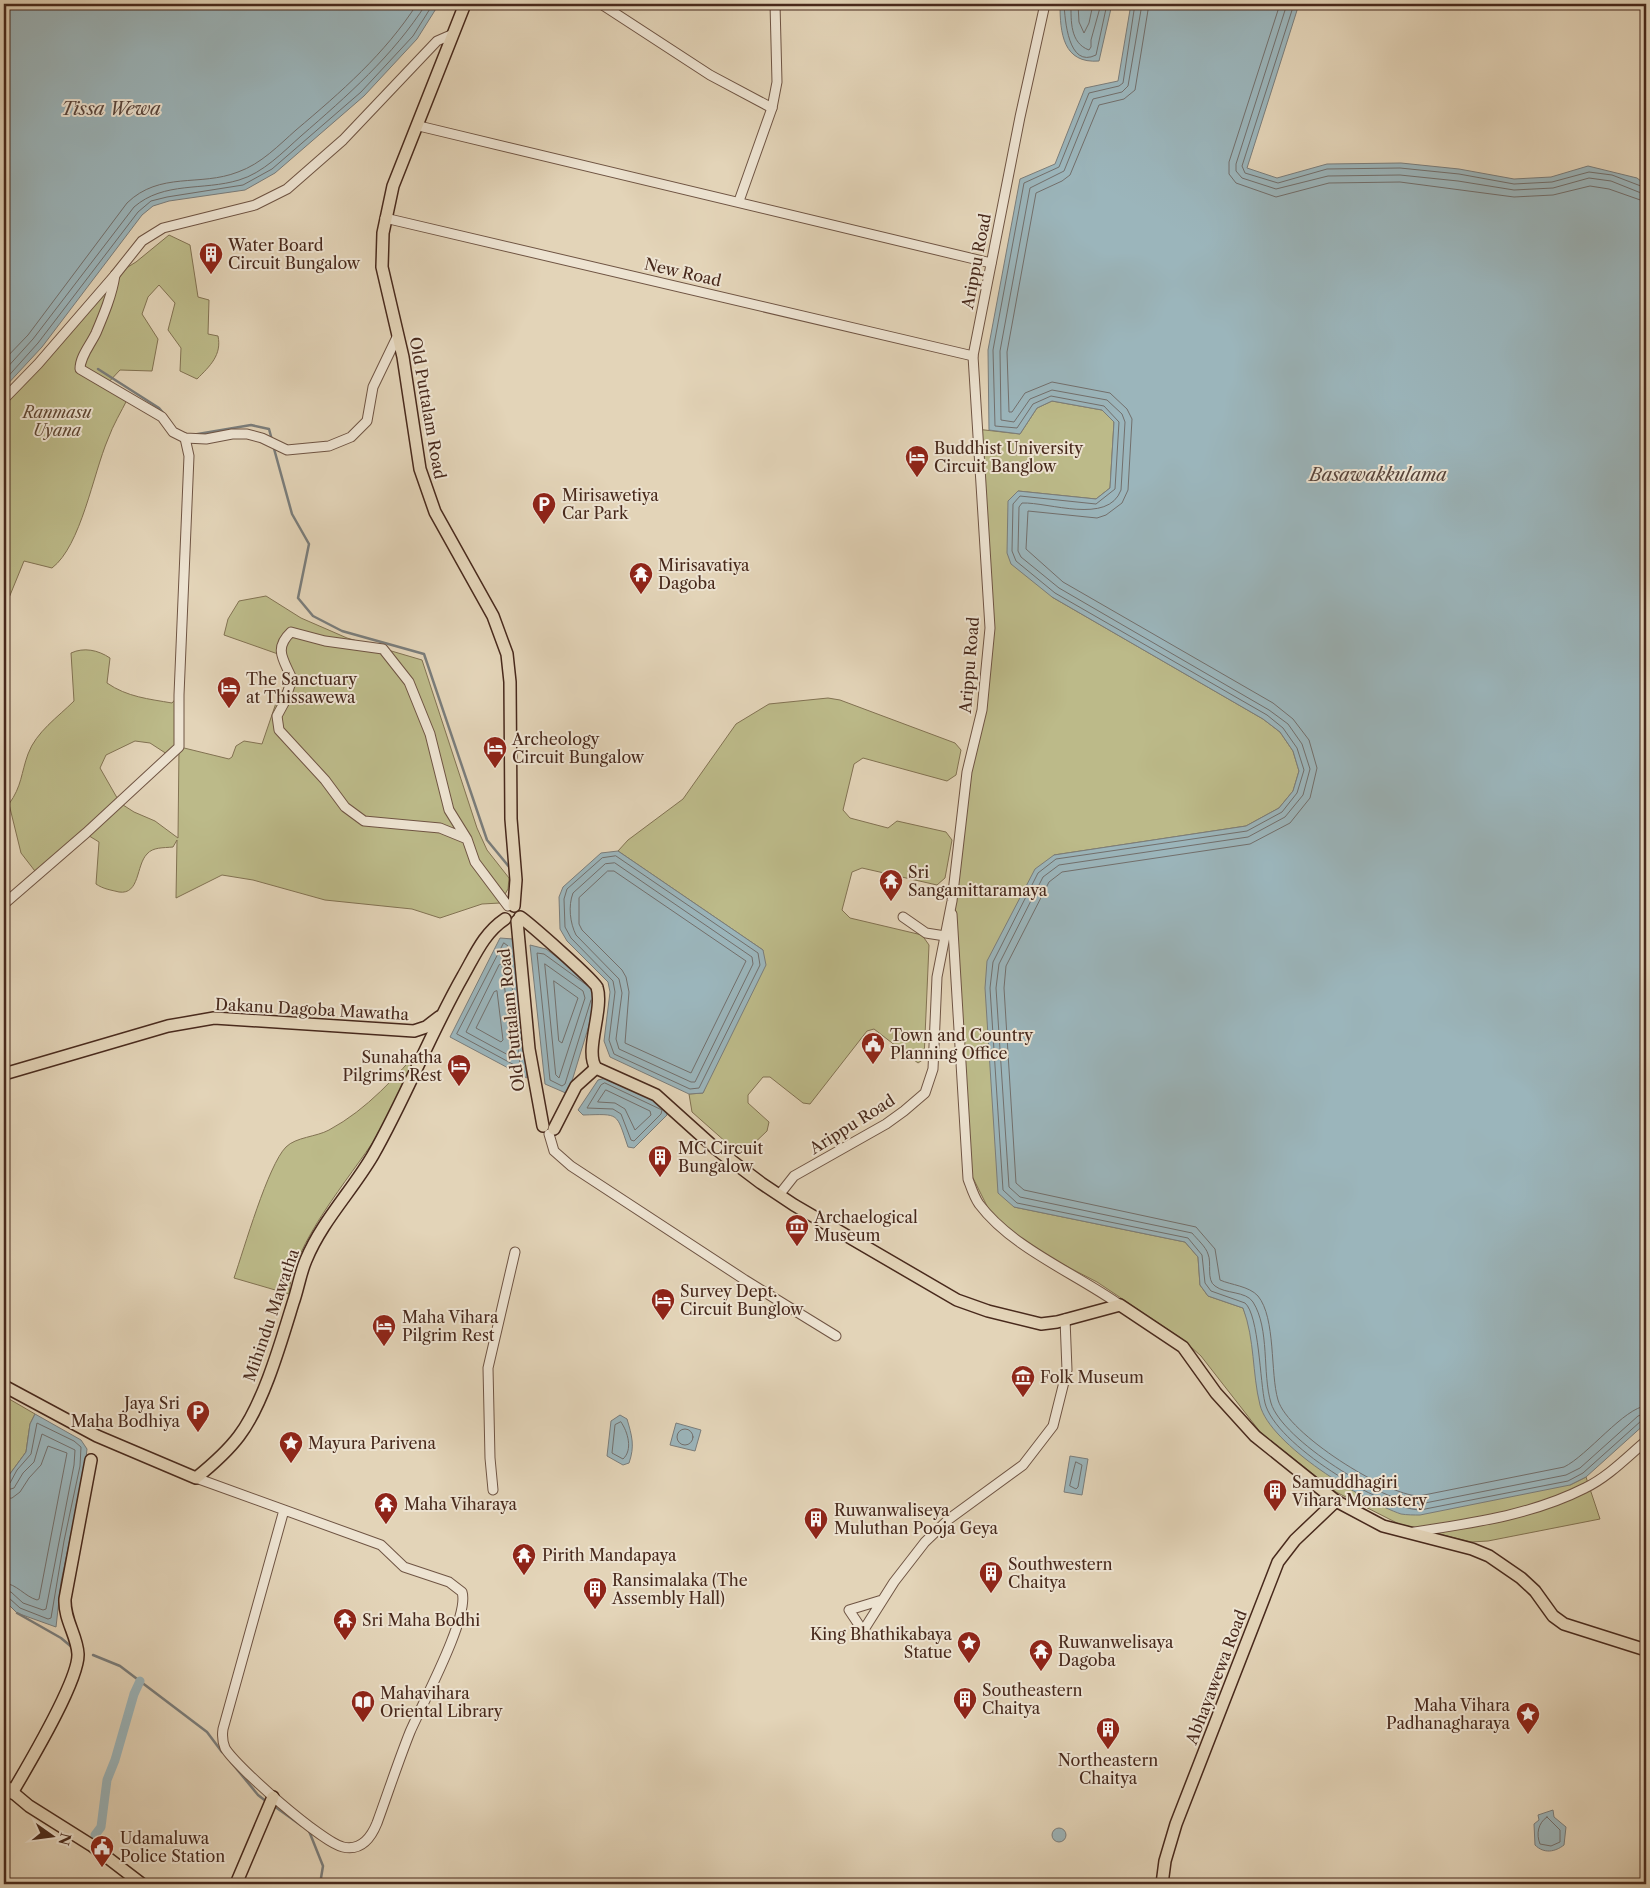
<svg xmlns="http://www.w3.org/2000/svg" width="1650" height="1888" font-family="'Libre Caslon Text',serif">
<rect width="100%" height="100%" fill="#e3d4b8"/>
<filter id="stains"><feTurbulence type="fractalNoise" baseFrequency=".004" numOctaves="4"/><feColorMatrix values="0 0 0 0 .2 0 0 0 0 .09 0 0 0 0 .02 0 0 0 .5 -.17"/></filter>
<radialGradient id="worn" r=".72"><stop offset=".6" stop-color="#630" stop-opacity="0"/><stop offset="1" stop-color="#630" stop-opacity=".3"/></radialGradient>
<g fill="#bcba89" stroke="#827252" fill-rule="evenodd">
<path d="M169,235L190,245L198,297L209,300L208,334L218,336C222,355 210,366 197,379L180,371L181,348L168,330L175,303L159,285L148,297L142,314L158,339L152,371L120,370L106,385L128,398C121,412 113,425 108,439C93,474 81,546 52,568L24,561L4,610V399L115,275L136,262Z"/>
<polygon points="1052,401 1102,410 1114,422 1110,488 1096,499 1018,491 1052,597 1263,719 1280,732 1293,751 1299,771 1293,791 1279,808 1246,826 1054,855 1014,1207 1185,1242 1198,1257 1200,1285 1208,1296 1243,1308 1249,1323 1570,1485 1586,1477 1600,1519 1488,1541 1471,1542 1399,1524 1336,1492 1261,1433 1201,1356 1181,1338 1097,1282 1016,1240 994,1220 971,1174 952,901 990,628 976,429 1020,434 1037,408"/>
<path d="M266,596L301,618L347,638L422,660L477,828L487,850L509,878L508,889L500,903L482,904L440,918L412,909L325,900L253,880L222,875L176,898L177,840L173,847C163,848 153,847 147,854C136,865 140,895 119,892C111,890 103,889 96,884L99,842L86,834L38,875L21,853L9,804C22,786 21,773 28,754C36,732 58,717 74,701L71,653C84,647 98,650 110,658L107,683C127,697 149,699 172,703L179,695L180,747L229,759L232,757L236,746L244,741L262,744L276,703L289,679L278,654L224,635L228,619L239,601ZM135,741L150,743L170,756L179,747L178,838L155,821L134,812L120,803L100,768L106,755Z"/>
<polygon points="828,698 840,700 955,743 961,750 956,775 947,781 863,758 854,764 843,810 850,818 888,828 897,821 946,832 952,840 945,878 937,885 862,868 852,872 842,910 850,918 922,935 929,945 924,1059 918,1063 874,1029 867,1031 810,1104 803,1103 770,1077 763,1077 748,1095 748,1103 769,1122 767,1131 746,1151 736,1151 692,1112 689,1094 703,1093 763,950 618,851 628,840 683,799 736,724 769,704"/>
<path d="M425,1044C409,1074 396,1107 377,1136C350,1178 292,1244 289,1294L234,1278C244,1249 268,1165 286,1147C296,1137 316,1137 329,1130C368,1109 395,1077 425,1044Z"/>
<polygon points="4,1396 35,1414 30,1424 26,1452 4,1482"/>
</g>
<g fill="#9bb5bb" stroke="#7a7d7b">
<polygon points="4,4 439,4 417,39 364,96 275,173 245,190 169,201 153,206 142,215 42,347 4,388"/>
<path d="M1060,4H1112L1099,61C1063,64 1060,33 1060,4Z"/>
<path d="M1131,4H1299L1247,168L1277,178L1327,164L1401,163L1459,169L1514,179L1551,177L1588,166L1637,178L1646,185V1423L1586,1477L1570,1485L1420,1515C1414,1515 1407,1515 1401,1514C1363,1501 1270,1445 1260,1405C1252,1373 1255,1340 1243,1308L1208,1296L1200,1285L1198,1257L1185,1242L1014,1207L998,1193L985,988L987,961L1035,869L1054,855L1246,826L1279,808L1293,791L1299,771L1293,751L1280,732L1263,719L1052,597L1011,564L1007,553L1008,501L1018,491L1096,499L1110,488L1114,422L1102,410L1052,401L1037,408L1020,434L989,430L988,350L1020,179L1055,164L1085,88L1118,81Z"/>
<polygon points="618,851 763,950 766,965 703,1093 689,1094 610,1057 604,1041 610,992 608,982 567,941 560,929 559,897 563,887 601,853"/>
<polygon points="500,938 513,939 527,1078 450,1037"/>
<polygon points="530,945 546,949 594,985 597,999 568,1094 545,1084"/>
<path d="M606,1078L666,1106L667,1115L634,1148L628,1147C616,1112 620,1114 583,1115L578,1110L598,1080Z"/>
<polygon points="35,1414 81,1440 87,1449 85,1467 61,1582 56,1627 17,1613 4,1600 4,1482 26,1452 30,1424"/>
<path d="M620,1415L627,1419C632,1436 635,1446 629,1463L623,1465L607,1456L611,1421Z"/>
<polygon points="676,1423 701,1430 695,1451 670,1445"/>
<polygon points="1070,1456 1088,1459 1082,1495 1064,1492"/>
<path d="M1553,1810L1554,1817L1566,1827L1564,1845C1555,1852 1544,1854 1535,1845L1534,1824L1539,1820L1538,1815Z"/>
<circle cx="1059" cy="1835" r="7"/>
</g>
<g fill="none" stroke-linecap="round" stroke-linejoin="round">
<g stroke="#726f6c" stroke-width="1">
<path d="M1064,4C1065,19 1068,69 1096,55L1107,4"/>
<path d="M1071,4C1071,21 1070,43 1089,50L1091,47V40L1101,4"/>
<polyline points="1078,4 1079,22 1084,33 1089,23 1093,4"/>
<path d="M1135,4L1123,83L1119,86L1089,93L1059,167L1024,183L993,350L995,426L1017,428L1033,404L1051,396L1104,406L1119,422L1115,489L1096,504L1020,496L1013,504L1012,551L1016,561L1055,593L1267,715L1283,728L1297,748L1304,770L1297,793L1282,812L1247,831L1056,859L1038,873L993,962L990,988L1003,1190L1017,1203L1188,1238L1202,1255L1205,1283L1211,1291L1245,1303C1259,1315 1260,1383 1265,1403C1275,1444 1380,1508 1420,1510L1568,1481L1583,1473L1641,1421L1646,1420"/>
<path d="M1142,4L1128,86L1122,92L1093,99L1064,171L1030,188L1000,351L1001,420L1014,422L1030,399L1052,390L1107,400L1122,414L1125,422L1121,490C1108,525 1049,502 1022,503L1019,507L1018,551L1021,557L1059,588L1269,710L1288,724L1302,744L1310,769L1303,795L1285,817L1248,837L1059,865L1043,877L999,964L996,988L1009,1187L1020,1197L1192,1233C1197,1239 1206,1247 1208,1254C1212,1263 1206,1280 1215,1286C1225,1294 1246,1291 1253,1302C1270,1329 1262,1373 1271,1403C1282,1440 1382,1502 1420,1504L1566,1475L1580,1468L1638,1416L1646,1413"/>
<path d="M1149,4L1135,90L1124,99L1099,105L1070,175L1062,181L1036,193L1007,352L1009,412H1012L1025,393L1052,382L1110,393L1127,409L1132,419L1128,490L1122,503L1106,515L1097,518L1028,511L1026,549L1063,582L1273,703L1293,719L1309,740L1317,768L1310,798L1290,823L1250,844L1062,872L1049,882L1006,966L1004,988L1016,1183L1024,1190L1196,1227L1215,1249L1220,1280C1231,1285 1249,1286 1258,1296C1276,1318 1270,1373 1278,1400C1288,1434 1385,1495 1419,1496L1564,1467C1587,1456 1625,1407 1646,1406"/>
<polyline points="1280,4 1229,162 1229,174 1236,183 1276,197 1329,183 1400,182 1514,197 1553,195 1590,186 1609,189 1646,202"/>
<polyline points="1287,4 1236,164 1236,171 1242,178 1276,189 1328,176 1400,175 1458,181 1514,190 1553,188 1589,178 1611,181 1646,195"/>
<polyline points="1294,4 1242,166 1245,173 1278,183 1327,169 1400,168 1459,174 1514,184 1552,182 1589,172 1612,175 1646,188"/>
<path d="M4,360L28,335L127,203C160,171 200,187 238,172C261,164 279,145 296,130C341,92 385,54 417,4"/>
<path d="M4,371L33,339L134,207C164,181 203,191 239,180C263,173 283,152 301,136C347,96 393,56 426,4"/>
<polyline points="4,381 38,343 138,212 151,201 167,197 243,185 272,169 361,92 413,36 433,4"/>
<polygon points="616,856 758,953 760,965 699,1088 690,1089 614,1054 609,1040 615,992 613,981 571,938 565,927 564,899 567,889 602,858"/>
<path d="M615,863L752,957L753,964L695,1082H691L619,1049L616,1039L622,993L619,979L576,935C570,923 568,906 573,893L605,864Z"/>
<polygon points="608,871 614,871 746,961 691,1073 625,1043 629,992 626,977 622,970 582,930 579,924 579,898"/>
<polygon points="504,943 508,946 520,1065 518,1067 457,1034"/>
<polygon points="502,964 512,1053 510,1056 466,1032 499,965"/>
<polygon points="545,964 583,991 585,998 559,1078 556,1075"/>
<polygon points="554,981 578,998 562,1043 559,1041"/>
<polyline points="588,986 544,954 537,953 550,1080 562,1086 565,1084 591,1000"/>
<polygon points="497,991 503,1040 501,1042 476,1028 494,992"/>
<polygon points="605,1083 662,1110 661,1114 634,1141 631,1140 621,1114 613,1109 587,1108 601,1085"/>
<polygon points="606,1090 650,1111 651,1115 635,1130 625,1109 615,1103 598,1102"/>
<path d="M621,1422C628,1432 633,1450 623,1459L612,1453L615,1425Z"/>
<circle cx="685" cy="1437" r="8"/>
<polygon points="1076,1462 1082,1465 1078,1487 1076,1489 1070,1486"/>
<polyline points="4,1485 10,1483 17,1470 31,1454 37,1423 74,1441 81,1447 80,1466 64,1541 51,1618 48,1619 20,1608 9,1598 4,1597"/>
<polyline points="4,1491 14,1488 23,1473 34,1462 42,1434 75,1450 74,1465 46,1609 43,1610 23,1603 11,1592 4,1591"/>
<path d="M4,1499L12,1498L20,1492L29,1478L41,1465L48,1446L67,1453L39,1599L37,1600C24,1596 17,1584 4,1583"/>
<path d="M1547,1817L1560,1830V1842L1551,1846L1540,1844C1536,1834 1538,1823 1547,1817Z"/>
</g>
<g stroke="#7a7d7b" stroke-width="2.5">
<polyline points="98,369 159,408 165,415"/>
<polyline points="192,435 251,425 269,429 272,440"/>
<polyline points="273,445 292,514 309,544 298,598 313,616 342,631 424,654 487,840 510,868"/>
<polyline points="17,1613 61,1638 74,1649"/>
<polyline points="93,1655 120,1666 207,1732 222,1752"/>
<polyline points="231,1762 258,1795 267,1802"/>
<polyline points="274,1806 302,1826"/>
<polyline points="309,1831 323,1866 320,1884"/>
</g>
<polyline stroke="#9bb5bb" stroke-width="9" points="95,1835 101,1827 107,1780 115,1760 134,1694 140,1681"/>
<g stroke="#6f5443" stroke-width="11">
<g id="minor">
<polyline points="601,4 710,75 772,108"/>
<polyline points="419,126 991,263"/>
<polyline points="739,201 772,108 777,82 775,4"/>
<polyline points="385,218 973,356"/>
<path d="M115,275C112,295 104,314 96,333C91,344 80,356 80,369L162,417L173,432L185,438L206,439L232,434H247L262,438L287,450L329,446L351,437L367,421L373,387L398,335"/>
<polyline points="4,399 38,364 115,275 142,241 163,228 255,205 287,189 343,140 437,41 453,34"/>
<path d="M467,839L440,828L364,821L345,807L325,780L279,730L277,716L284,703L292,679C284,660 273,649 291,632L325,641L383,649L409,682L430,734L449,810L467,839L475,862L508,906"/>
<polyline points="4,904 86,833 179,747 179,695 189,456 185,438"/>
<path d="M952,914L968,1179C971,1187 974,1197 979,1204C1012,1248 1075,1273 1120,1305"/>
<polyline points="903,917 926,933 945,936"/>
<polyline points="549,1134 554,1151 571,1166 745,1280 836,1336"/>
<polyline points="779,1195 794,1176 886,1124 904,1111 925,1093 933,1069 937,977 952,901 967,772 982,710 990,628 973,356 1020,117 1045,4"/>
<path d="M196,1478L381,1545L404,1567L449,1582L462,1592C470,1616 421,1706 410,1732C398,1762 388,1793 377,1823C371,1838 361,1851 343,1847C323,1843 236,1767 225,1748C222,1741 222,1736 223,1729L284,1510"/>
<polyline points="493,1490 490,1458 488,1368 515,1252"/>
<path d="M1414,1532C1472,1523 1532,1515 1585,1488C1608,1477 1627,1457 1646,1441"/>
<polyline points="882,1600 849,1610 863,1631 894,1582 925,1542 949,1519 1023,1465 1053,1426 1067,1370 1065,1319"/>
</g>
</g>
<g stroke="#48291c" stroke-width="14">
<g id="major">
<polyline points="465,4 393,186 383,233 382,267 403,357 420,469 435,512 493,616 507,654 510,682 511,819 516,880 514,906"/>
<path d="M520,917C528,922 596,982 597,987C604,1010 584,1051 596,1068L656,1095L716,1149L761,1183L794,1205L957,1300L988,1311L1041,1324L1057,1322L1120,1305L1183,1347L1216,1393L1255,1436L1336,1501L1383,1526L1472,1549L1489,1556L1521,1578L1535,1591L1553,1616L1564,1624L1646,1650"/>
<polyline points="517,921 529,1049 543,1126"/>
<polyline points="4,1074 168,1026 214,1018 414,1031 426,1027 439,1017"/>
<polyline points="554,1129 576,1086 596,1068"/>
<path d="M4,1386L97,1436L196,1478C212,1465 227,1452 239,1436C263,1405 281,1342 293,1303C298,1289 300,1274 306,1260C322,1221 352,1191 373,1155C406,1097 430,1034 463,976C475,955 484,933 505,919"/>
<polyline points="4,1785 29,1806 91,1845 142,1884"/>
<path d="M12,1793C27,1767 79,1681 78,1654C77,1635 64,1620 65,1599L91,1460"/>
<polyline points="236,1884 273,1797"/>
<polyline points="1162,1884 1165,1861 1176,1824 1278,1562 1295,1540 1336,1501"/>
</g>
</g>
<use href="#minor" stroke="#ede3d1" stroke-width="9"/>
<use href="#major" stroke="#e3d4b8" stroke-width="11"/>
</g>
<defs>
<g id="building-pin" transform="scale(1.25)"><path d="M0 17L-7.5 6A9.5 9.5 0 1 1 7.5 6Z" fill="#8f2418" stroke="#ede3d1"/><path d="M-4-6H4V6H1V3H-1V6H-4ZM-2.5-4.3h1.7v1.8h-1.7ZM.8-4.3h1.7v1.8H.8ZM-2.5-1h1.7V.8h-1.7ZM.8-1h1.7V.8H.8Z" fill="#fff"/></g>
<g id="hotel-pin" transform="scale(1.25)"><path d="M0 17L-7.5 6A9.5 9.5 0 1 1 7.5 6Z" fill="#8f2418" stroke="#ede3d1"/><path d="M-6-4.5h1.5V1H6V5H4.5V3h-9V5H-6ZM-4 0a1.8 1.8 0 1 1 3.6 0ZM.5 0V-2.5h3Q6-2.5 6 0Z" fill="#fff"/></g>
<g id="parking-pin" transform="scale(1.25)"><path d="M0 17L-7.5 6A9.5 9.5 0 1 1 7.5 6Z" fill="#8f2418" stroke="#ede3d1"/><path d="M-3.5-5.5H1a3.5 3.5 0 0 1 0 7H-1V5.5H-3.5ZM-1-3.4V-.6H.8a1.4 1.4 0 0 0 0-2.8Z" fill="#fff"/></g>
<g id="temple-pin" transform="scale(1.25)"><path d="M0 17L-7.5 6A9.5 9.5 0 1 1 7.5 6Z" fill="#8f2418" stroke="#ede3d1"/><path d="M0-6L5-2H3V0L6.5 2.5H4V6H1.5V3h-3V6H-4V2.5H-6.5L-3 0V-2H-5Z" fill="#fff"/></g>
<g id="civic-pin" transform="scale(1.25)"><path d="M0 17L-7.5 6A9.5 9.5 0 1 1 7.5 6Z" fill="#8f2418" stroke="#ede3d1"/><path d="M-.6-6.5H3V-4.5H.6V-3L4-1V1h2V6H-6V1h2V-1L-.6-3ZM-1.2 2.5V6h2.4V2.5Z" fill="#fff"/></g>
<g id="museum-pin" transform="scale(1.25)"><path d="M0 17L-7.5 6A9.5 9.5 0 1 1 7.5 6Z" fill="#8f2418" stroke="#ede3d1"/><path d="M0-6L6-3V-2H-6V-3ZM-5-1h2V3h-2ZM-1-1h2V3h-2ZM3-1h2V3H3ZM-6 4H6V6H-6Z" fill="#fff"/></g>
<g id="sight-pin" transform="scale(1.25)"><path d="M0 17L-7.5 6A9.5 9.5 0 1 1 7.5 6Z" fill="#8f2418" stroke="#ede3d1"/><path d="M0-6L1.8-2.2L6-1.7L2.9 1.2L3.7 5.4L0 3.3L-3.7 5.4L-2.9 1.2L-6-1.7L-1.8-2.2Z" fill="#fff"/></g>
<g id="library-pin" transform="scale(1.25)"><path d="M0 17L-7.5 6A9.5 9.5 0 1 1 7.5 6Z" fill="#8f2418" stroke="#ede3d1"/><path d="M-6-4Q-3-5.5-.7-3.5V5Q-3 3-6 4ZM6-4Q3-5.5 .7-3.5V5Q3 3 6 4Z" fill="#fff"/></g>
</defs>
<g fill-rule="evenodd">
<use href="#building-pin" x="211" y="254"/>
<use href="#hotel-pin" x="917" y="457"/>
<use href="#parking-pin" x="544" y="504"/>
<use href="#temple-pin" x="641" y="574"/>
<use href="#hotel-pin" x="229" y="688"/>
<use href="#hotel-pin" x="495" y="748"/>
<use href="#temple-pin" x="891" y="881"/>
<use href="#civic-pin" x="873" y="1044"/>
<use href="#hotel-pin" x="459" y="1066"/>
<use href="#building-pin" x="660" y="1157"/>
<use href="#museum-pin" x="797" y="1226"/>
<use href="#hotel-pin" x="663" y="1300"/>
<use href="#hotel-pin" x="384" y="1326"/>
<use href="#museum-pin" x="1023" y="1377"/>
<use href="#parking-pin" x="198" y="1412"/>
<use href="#sight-pin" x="291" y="1443"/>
<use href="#building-pin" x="1275" y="1491"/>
<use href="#temple-pin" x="386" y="1504"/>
<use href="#building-pin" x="816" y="1519"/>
<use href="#temple-pin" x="524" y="1555"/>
<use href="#building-pin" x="991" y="1573"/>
<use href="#building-pin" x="595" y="1589"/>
<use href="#temple-pin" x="345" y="1620"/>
<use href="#sight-pin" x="969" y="1643"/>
<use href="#temple-pin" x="1041" y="1651"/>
<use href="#building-pin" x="965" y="1699"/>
<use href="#library-pin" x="363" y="1702"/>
<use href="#sight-pin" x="1528" y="1714"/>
<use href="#building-pin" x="1108" y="1729"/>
<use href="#civic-pin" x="102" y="1847"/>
</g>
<g text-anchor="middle" stroke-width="4" stroke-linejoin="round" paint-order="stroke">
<g font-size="16" fill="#48291c" stroke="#ede3d1" text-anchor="start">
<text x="228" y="251">Water Board<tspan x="228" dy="18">Circuit Bungalow</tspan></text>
<text x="934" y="454">Buddhist University<tspan x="934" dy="18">Circuit Banglow</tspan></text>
<text x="562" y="501">Mirisawetiya<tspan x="562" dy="18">Car Park</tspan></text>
<text x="658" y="571">Mirisavatiya<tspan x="658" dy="18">Dagoba</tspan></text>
<text x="246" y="685">The Sanctuary<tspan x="246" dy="18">at Thissawewa</tspan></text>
<text x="512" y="745">Archeology<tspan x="512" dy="18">Circuit Bungalow</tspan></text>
<text x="908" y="878">Sri<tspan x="908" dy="18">Sangamittaramaya</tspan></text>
<text x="890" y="1041">Town and Country<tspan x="890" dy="18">Planning Office</tspan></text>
<text x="442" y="1063" text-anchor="end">Sunahatha<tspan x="442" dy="18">Pilgrims Rest</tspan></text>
<text x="678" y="1154">MC Circuit<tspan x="678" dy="18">Bungalow</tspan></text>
<text x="814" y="1223">Archaelogical<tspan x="814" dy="18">Museum</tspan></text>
<text x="680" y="1297">Survey Dept.<tspan x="680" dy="18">Circuit Bunglow</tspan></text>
<text x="402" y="1323">Maha Vihara<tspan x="402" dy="18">Pilgrim Rest</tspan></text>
<text x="1040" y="1383">Folk Museum</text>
<text x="180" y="1409" text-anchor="end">Jaya Sri<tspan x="180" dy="18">Maha Bodhiya</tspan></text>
<text x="308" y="1449">Mayura Parivena</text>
<text x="1292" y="1488">Samuddhagiri<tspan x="1292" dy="18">Vihara Monastery</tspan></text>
<text x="404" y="1510">Maha Viharaya</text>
<text x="834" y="1516">Ruwanwaliseya<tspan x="834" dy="18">Muluthan Pooja Geya</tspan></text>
<text x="542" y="1561">Pirith Mandapaya</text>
<text x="1008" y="1570">Southwestern<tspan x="1008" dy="18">Chaitya</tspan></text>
<text x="612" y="1586">Ransimalaka (The<tspan x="612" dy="18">Assembly Hall)</tspan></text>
<text x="362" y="1626">Sri Maha Bodhi</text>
<text x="952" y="1640" text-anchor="end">King Bhathikabaya<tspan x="952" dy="18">Statue</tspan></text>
<text x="1058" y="1648">Ruwanwelisaya<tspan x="1058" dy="18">Dagoba</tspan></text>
<text x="982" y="1696">Southeastern<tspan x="982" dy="18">Chaitya</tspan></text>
<text x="380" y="1699">Mahavihara<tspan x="380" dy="18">Oriental Library</tspan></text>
<text x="1510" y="1711" text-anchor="end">Maha Vihara<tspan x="1510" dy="18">Padhanagharaya</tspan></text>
<text x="1108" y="1766" text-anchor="middle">Northeastern<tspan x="1108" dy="18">Chaitya</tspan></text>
<text x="120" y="1844">Udamaluwa<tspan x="120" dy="18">Police Station</tspan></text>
</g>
<g font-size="16" fill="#48291c" stroke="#ede3d1">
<text transform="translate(976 261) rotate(-79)" y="6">Arippu Road</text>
<text transform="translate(683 272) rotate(13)" y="6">New Road</text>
<text transform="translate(428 408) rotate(80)" y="6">Old Puttalam Road</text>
<text transform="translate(969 665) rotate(-85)" y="6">Arippu Road</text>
<text transform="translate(312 1009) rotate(3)" y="6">Dakanu Dagoba Mawatha</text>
<text transform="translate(511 1020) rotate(-96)" y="6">Old Puttalam Road</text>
<text transform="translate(852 1124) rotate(-32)" y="6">Arippu Road</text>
<text transform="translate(271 1315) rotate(-71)" y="6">Mihindu Mawatha</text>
<text transform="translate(1216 1677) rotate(-69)" y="6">Abhayawewa Road</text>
</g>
<g font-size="16" font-style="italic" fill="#5f4632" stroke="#ede3d1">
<text x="57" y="418">Ranmasu<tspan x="57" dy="18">Uyana</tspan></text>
</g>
<g font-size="18" font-style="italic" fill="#59453c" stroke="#ede3d1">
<text x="111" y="115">Tissa Wewa</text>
<text x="1378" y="481">Basawakkulama</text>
</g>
</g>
<rect width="1650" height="1888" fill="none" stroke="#e3d4b8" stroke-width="20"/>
<rect x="5" y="5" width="1640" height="1878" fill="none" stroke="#48291c" stroke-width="2.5"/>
<rect x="10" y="10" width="1630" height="1868" fill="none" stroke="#48291c"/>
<g transform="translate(52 1836) rotate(104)" stroke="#ede3d1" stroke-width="4" paint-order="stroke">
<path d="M0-4L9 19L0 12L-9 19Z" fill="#48291c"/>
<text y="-8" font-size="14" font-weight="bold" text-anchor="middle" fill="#48291c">N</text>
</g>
<rect width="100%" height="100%" filter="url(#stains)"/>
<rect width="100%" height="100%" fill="url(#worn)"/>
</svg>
